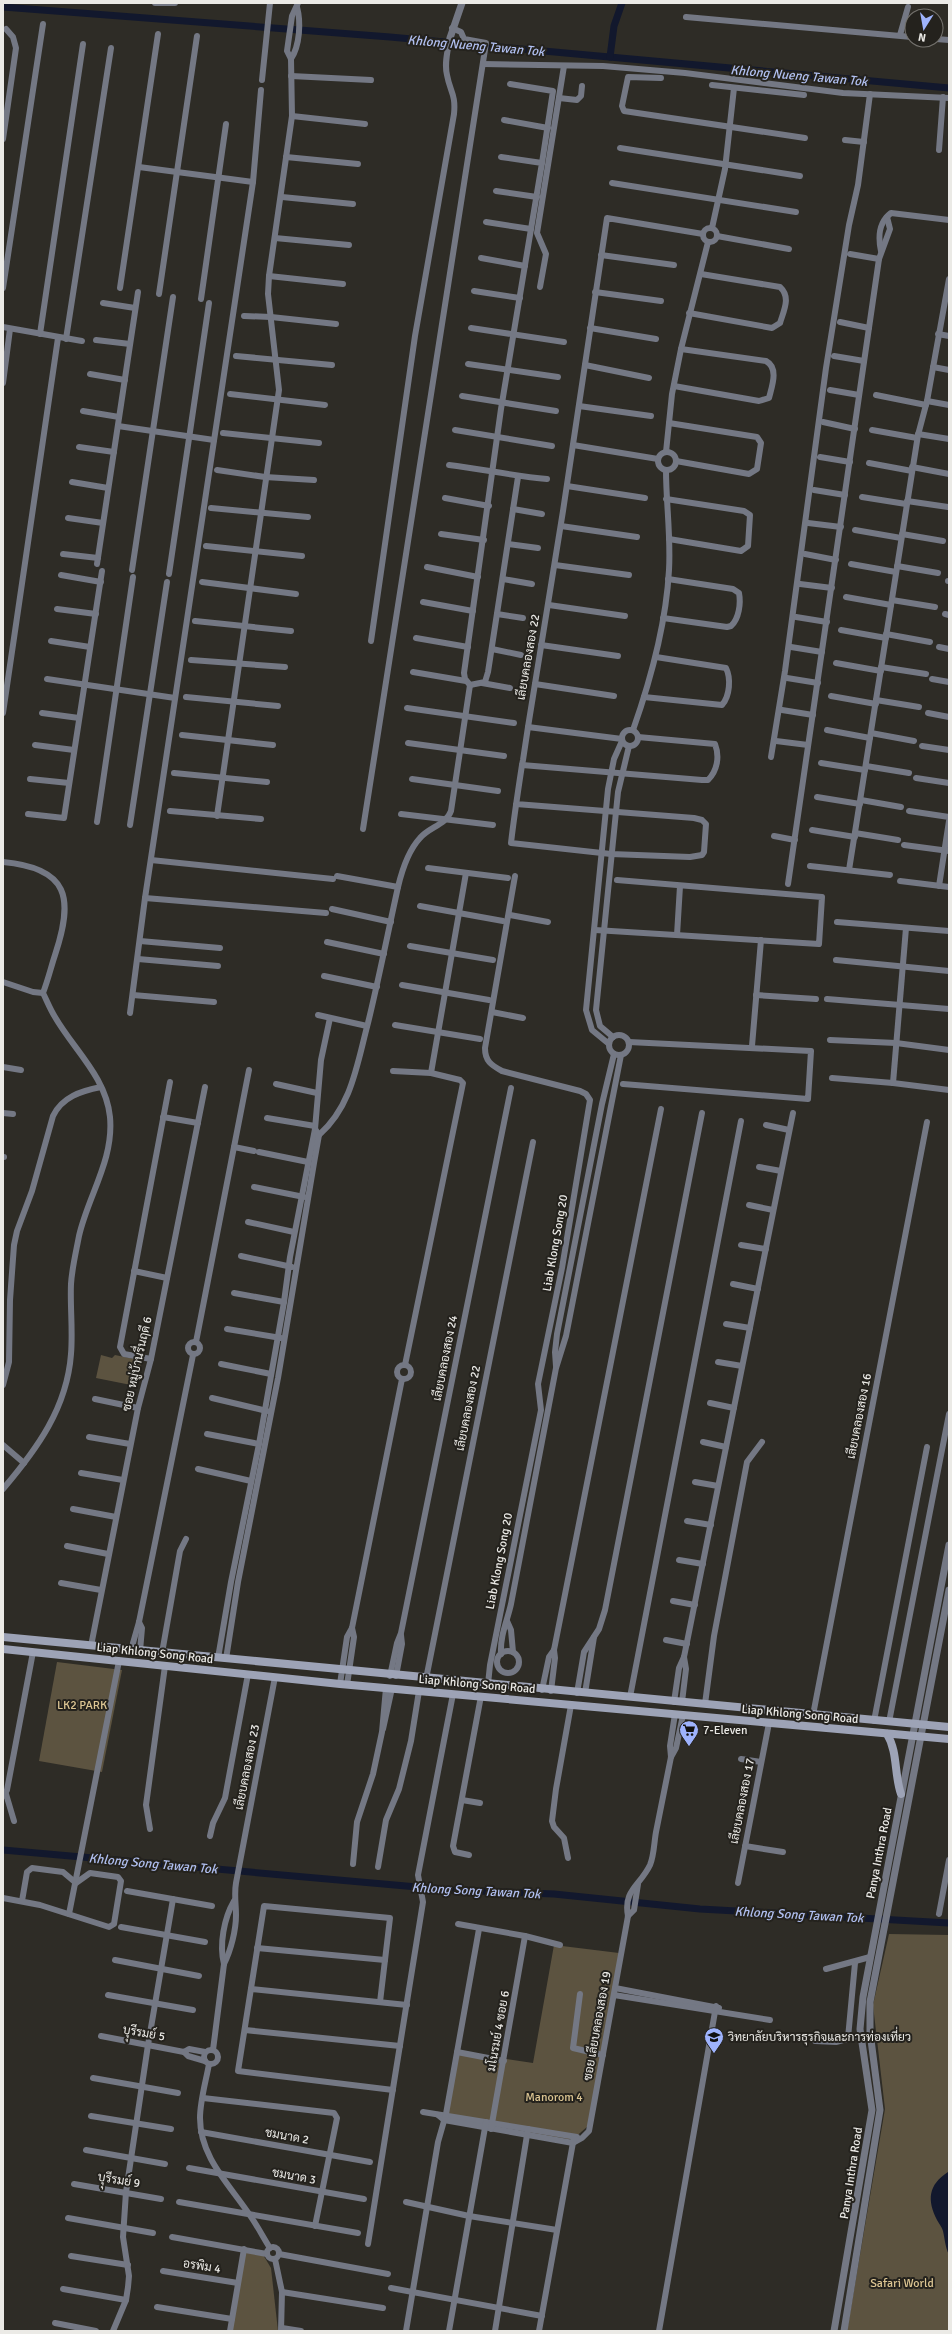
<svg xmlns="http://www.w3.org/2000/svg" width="952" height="2334" font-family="Signika,Sarabun,sans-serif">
<rect width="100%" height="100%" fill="#2e2c26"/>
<g fill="#5c5340">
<polygon points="101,1355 112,1358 115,1355 139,1360 141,1364 136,1386 96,1378"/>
<polygon points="57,1662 122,1670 102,1772 39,1761"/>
<polygon points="889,1934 949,1935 949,2331 847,2331 885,2109 873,2005"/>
<polygon points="554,1945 619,1953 588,2126 572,2140 445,2117 459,2052 533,2063"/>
<polygon points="244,2249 262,2253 271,2268 278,2331 231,2331"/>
</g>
<path fill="#12182d" d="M948,2172L949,2173V2255C945,2246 945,2240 943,2231C942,2227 939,2224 937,2220C927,2200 928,2185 948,2172Z"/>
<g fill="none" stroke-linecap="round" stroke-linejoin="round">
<g stroke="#12182d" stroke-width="7">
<polyline points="3,7 390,37 949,88"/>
<polyline points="610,57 614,26 622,3"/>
<polyline points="3,1850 451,1890 554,1894 700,1909 949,1923"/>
</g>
<g stroke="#747884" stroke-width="6">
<polyline points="155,3 175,3"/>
<polyline points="686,17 912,37"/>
<polyline points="900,35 908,7"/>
<polyline points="936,39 949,40"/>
<path d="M291,59C300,45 301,22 297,7"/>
<polyline points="483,64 603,66 685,73 843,93 949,98"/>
<polyline points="291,76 371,80"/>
<polyline points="661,78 628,77 622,106 624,111 805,138"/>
<polyline points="262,80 270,3"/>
<polyline points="510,84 553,91 542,163"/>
<polyline points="712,85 804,95"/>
<polyline points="559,98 577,100 581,96 582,86"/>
<polyline points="292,116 365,124"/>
<polyline points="504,120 548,128"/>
<polyline points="3,139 16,48 13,37 6,29"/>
<polyline points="845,140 864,142"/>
<polyline points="620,148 800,176"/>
<polyline points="939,150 943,97"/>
<polyline points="286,157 358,164"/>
<polyline points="501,157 542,163 501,409 464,673 465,679 470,685 485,682 488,672 518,477"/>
<polyline points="139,167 253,182"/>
<polyline points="612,183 796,212"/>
<polyline points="496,191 537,197"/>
<polyline points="282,197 353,204"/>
<polyline points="486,222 531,229"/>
<circle cx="710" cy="235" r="7"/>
<polyline points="712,228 725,169 734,88"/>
<polyline points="717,236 789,249"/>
<polyline points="275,238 349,245"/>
<path d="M881,251C878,237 878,223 891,213L949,220"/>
<polyline points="850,254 879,259"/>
<polyline points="601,255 674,265"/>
<polyline points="481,258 525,266"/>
<polyline points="269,276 343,284"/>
<polyline points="540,287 546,254 537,233 564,66"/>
<polyline points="3,288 43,24"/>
<polyline points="120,288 158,34"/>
<polyline points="474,291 520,298"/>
<polyline points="595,292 661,301"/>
<polyline points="159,294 197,36"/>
<polyline points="201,299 226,124"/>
<polyline points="103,303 135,308"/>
<path d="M689,313L772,328L780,323C784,310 791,297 780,287L701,274"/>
<polyline points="244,316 271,317 336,324"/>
<polyline points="840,322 869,328"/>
<polyline points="3,327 82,341"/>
<polyline points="471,328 564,342"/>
<polyline points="590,328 656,339"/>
<polyline points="40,334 83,44"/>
<polyline points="938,334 949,336"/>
<polyline points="66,339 111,48"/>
<polyline points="96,340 130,344"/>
<polyline points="236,356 332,365"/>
<polyline points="834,356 864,361"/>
<polyline points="468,364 558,377"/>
<polyline points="585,365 649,378"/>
<polyline points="933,367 949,370"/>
<polyline points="90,374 125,380"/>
<polyline points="3,383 10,329"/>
<path d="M674,386L759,401L769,398C772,386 779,368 766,361L681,349"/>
<polyline points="830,390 859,395"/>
<polyline points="230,394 325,405"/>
<polyline points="876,395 926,405"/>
<polyline points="462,396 556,411"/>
<polyline points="927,401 949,405"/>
<polyline points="579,406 651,416"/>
<polyline points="83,411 119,417"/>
<polyline points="823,422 855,429"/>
<polyline points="669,423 757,437 761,443 757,469 749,474 676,461"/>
<polyline points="118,426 214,440"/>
<polyline points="455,430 552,446"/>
<polyline points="872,430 917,438"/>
<polyline points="223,433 319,443"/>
<polyline points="918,434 949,439"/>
<polyline points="573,445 658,459"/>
<polyline points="79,447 114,452"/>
<polyline points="666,452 672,394 681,349 708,242"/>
<circle cx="667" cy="461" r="9"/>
<polyline points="820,457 850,462"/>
<polyline points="869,463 912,471"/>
<path d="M449,465C482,469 514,476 547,479"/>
<polyline points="912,467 949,474"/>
<polyline points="217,470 265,477 314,480"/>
<polyline points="72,482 108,488"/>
<polyline points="567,486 645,498"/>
<polyline points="814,490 845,495"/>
<polyline points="862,497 906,504"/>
<polyline points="445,498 489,506"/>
<polyline points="666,499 744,511 750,515 748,546 741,551 669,539"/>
<polyline points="907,501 948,507"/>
<polyline points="211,508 308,517"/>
<polyline points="513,509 542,514"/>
<polyline points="68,518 103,523"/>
<polyline points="808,523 841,527"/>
<polyline points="561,526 637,537"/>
<polyline points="855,530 901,538"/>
<polyline points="441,534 484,540"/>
<polyline points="902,534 943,541"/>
<polyline points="508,544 538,548"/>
<polyline points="206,546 302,556"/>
<polyline points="63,554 98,558"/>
<polyline points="805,554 836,560"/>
<polyline points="97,564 138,292"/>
<polyline points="851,564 896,572"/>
<polyline points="555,565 629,575"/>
<polyline points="897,566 938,573"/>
<polyline points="427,567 478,577"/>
<polyline points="132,570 173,297"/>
<polyline points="169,574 209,303"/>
<polyline points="61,575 101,582"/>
<polyline points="503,579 532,584"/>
<polyline points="948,581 949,581"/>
<polyline points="202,582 296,594"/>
<polyline points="800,584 832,588"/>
<polyline points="846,597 891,605"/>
<polyline points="892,600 935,607"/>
<polyline points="423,602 473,611"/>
<polyline points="549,605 625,616"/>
<polyline points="57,609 96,614"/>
<polyline points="497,614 523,618"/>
<polyline points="945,614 949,615"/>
<polyline points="796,617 827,622"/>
<path d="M663,618L727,627L731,626C739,619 741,603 739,593L733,589L668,579"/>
<polyline points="195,621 291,631"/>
<polyline points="841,630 886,638"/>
<polyline points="886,634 930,642"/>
<polyline points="416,638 468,647"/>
<polyline points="51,641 90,647"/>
<path d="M371,641L415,336L454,114C456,94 450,92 447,75C444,63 448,49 450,38"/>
<polyline points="541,645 618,656"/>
<polyline points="791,647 822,652"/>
<polyline points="939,647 949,649"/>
<polyline points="492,649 521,655"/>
<polyline points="191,660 285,667"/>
<polyline points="836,663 881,671"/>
<polyline points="881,667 926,674"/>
<polyline points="413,672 466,681"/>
<polyline points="787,678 818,683"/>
<polyline points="47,679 175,698"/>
<polyline points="932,679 949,682"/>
<polyline points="482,683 510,688"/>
<polyline points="535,684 614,696"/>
<polyline points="831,696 876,704"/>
<polyline points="186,697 278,706"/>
<path d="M644,697L722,705C730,696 731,678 726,668L656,657"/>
<polyline points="876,700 919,707"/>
<polyline points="407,708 514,723"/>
<polyline points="782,710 813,715"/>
<polyline points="3,713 58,338"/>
<polyline points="42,713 79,718"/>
<polyline points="928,713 949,717"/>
<polyline points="528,727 622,739"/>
<circle cx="630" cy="738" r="8"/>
<path d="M633,730C651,679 666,625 669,570C671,537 666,503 666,470"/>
<polyline points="827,730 870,738"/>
<polyline points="871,733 914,741"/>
<polyline points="182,735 273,745"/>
<polyline points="776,741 808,745"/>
<polyline points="408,743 504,756"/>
<polyline points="35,745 74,750"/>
<polyline points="922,746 949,750"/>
<polyline points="771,757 785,671 826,368 849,225 858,185 870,94"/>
<polyline points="821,763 865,770"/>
<path d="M522,765L702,780H708C717,771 720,757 715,744L638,737"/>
<polyline points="866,766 909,773"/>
<polyline points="174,773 267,782"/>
<polyline points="916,778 949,783"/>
<polyline points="30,779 69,783"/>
<polyline points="412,779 498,791"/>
<polyline points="817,797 860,804"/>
<polyline points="861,800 901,807"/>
<path d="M516,804L694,818L702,820L706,824L704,852L702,855L690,857L611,854L511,843C514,817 518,791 522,765L523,760L528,727L563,511L607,218L703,234"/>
<polyline points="170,811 261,819"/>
<polyline points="909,811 949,817"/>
<polyline points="28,814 64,818 102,571"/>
<polyline points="401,814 493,825"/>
<polyline points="217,816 279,390 268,294 269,276 292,116 291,59 287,51 292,16 298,3"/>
<polyline points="97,822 133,577"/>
<polyline points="130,825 167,582"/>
<polyline points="363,829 486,43 464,39 461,32 452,28"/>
<polyline points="812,830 855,837"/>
<polyline points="855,833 898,840"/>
<polyline points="774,836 795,840"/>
<polyline points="904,845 949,851"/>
<polyline points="151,860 333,879"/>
<path d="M3,862C69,868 74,898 55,955C51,967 48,980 43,993C47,1001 50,1009 55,1017C74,1050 106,1077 110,1117C114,1160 88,1196 79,1236C76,1252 72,1268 71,1284C70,1307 73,1330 71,1354C67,1408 37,1449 3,1489"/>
<polyline points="810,866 890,875"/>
<polyline points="428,868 508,878"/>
<polyline points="849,870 918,435 927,401 949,279"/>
<polyline points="337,876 398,887"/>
<polyline points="900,881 949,887"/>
<polyline points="788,884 879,259 890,229 887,217"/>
<polyline points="939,886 949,821"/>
<polyline points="145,898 326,913"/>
<polyline points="420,906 503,921"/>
<polyline points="332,909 391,922"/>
<polyline points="510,915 548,922"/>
<polyline points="837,922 949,931"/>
<polyline points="595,930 819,944 822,897 617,880"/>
<polyline points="677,935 680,886"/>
<polyline points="140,941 220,948"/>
<polyline points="327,942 384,954"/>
<polyline points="410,946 493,960"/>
<polyline points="138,959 218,966"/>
<polyline points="836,960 949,971"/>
<polyline points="324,976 377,987"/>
<polyline points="3,982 33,992 43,993"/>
<polyline points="402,985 489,1000"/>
<polyline points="133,995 214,1002"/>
<polyline points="756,995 816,999"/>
<polyline points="827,999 949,1009"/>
<polyline points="492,1012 523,1018"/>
<polyline points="130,1013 145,898 253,182 261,90"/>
<polyline points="318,1015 367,1026"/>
<polyline points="395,1025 480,1039"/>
<circle cx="619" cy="1045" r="10"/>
<polyline points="613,1037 600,1026 596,1010 618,792 629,746"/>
<polyline points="830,1040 896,1043 949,1050"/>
<polyline points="609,1044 592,1030 586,1010 608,789 614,759 622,741"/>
<polyline points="752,1046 761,940"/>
<polyline points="3,1067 21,1070"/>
<polyline points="393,1071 431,1073"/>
<polyline points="832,1078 893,1083 949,1090"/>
<polyline points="893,1083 906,928"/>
<polyline points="276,1084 317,1093"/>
<polyline points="623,1084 808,1099 811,1051 629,1042"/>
<polyline points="3,1113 13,1114"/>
<polyline points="163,1117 198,1123"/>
<polyline points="267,1118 315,1126"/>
<polyline points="766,1125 789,1130"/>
<path d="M315,1135H319C352,1106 357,1064 368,1023C379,978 388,932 398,887C402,870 408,851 420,838C429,827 446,825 451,811L470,685"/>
<polyline points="234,1147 254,1151"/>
<polyline points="259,1152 308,1162"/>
<polyline points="3,1157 4,1157"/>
<polyline points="759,1167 781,1171"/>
<polyline points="254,1187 304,1197"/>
<polyline points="749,1205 773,1210"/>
<polyline points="248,1222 294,1232"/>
<polyline points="741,1245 766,1249"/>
<polyline points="241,1256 292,1267"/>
<polyline points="134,1271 167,1278"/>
<polyline points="733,1284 758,1289"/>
<polyline points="234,1293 284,1302"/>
<polyline points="726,1324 750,1328"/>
<polyline points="227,1329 281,1338"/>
<circle cx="194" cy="1348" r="6"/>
<polyline points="196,1342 249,1070"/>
<polyline points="151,1359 124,1354 120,1347 170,1082"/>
<polyline points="718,1362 742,1366"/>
<polyline points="221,1364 271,1374"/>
<circle cx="404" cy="1372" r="7"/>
<polyline points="405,1365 462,1088 463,1083 460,1080 431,1073 466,873"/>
<polyline points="556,1366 555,1352 557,1334 602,1104 614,1054"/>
<path d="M3,1385L9,1362L10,1300L14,1245L17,1231L32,1191L53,1116C62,1097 81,1091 101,1087"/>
<polyline points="212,1398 267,1411"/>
<polyline points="95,1399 138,1408"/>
<polyline points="710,1403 734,1408"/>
<polyline points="207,1434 259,1444"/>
<polyline points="89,1437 130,1444"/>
<polyline points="703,1442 726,1447"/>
<polyline points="3,1445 24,1463"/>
<polyline points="198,1469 251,1481"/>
<polyline points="81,1473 123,1480"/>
<polyline points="695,1482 718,1486"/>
<polyline points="73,1509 116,1517"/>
<polyline points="687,1521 711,1525"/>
<polyline points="67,1546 108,1554"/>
<polyline points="679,1560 703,1564"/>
<polyline points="61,1583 101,1590"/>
<polyline points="673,1601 695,1605"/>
<polyline points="507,1621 511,1630 513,1652"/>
<polyline points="139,1622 142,1628 140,1651"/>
<polyline points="666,1640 687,1644"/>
<polyline points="91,1646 138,1408 151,1359 205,1087"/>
<polyline points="131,1650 139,1622 193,1355"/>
<circle cx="508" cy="1662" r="11"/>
<polyline points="162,1653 180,1551 186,1539"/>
<path d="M501,1654C500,1635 507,1622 511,1604L556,1368L566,1336L621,1055"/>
<polyline points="218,1658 231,1582 259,1444 284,1302 290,1257 315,1129 321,1060 330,1018"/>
<polyline points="226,1659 238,1582 278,1378 314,1163 319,1135 315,1129"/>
<polyline points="390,1676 397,1643 401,1633 511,1088"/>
<polyline points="396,1676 402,1644 401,1635"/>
<polyline points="426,1679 533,1142"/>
<polyline points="340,1684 347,1637 352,1628 402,1379"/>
<path d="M488,1684L490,1665L541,1410L538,1384L562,1268L590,1100L586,1094L580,1091L502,1071C491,1065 485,1061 485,1048L515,876"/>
<polyline points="347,1685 354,1637 352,1628"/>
<polyline points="542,1690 549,1657 554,1650 661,1109"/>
<polyline points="551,1691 555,1658 554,1650"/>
<polyline points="577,1693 584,1652 599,1629 605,1610 702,1113"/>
<polyline points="585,1693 594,1637"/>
<polyline points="630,1697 741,1121"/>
<polyline points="674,1702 679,1668 684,1657 793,1113"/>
<polyline points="682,1702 686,1669 684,1657"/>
<polyline points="705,1704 714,1636 747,1462 762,1442"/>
<polyline points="813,1715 927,1122"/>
<polyline points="874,1721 927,1447"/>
<polyline points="889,1722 949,1414"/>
<polyline points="383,1729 392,1688"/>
<polyline points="671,1757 676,1748 683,1715"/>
<polyline points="741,1759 761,1762"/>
<polyline points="6,1794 14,1821"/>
<polyline points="3,1796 7,1790 33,1652"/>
<polyline points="462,1800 480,1803"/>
<polyline points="150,1829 146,1805 165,1666"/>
<polyline points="210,1836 213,1823 225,1798 248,1674"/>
<polyline points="745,1846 783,1852"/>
<polyline points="469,1855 455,1852 453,1846 481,1696"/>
<polyline points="568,1858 564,1838 554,1827 552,1821 556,1789 571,1705"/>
<polyline points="353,1864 357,1822 373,1774 382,1732 386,1688"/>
<polyline points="378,1867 386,1820 399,1789 411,1741 419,1691"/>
<polyline points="738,1883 769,1723"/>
<polyline points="127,1891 212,1906"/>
<polyline points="3,1898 40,1905 109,1927 114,1924 121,1881 118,1877 90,1873 76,1883 63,1872 32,1868 27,1872 22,1901"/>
<polyline points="69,1914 119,1661"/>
<polyline points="939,1914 949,1860"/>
<polyline points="628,1916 634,1910 638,1884"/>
<polyline points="458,1924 525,1936 560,1945"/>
<polyline points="121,1927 205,1942"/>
<polyline points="257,1948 385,1960"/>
<polyline points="115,1960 199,1976"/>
<path d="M224,1964C219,1945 224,1918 234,1901"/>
<polyline points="826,1969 870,1957"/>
<polyline points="615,1988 719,2008"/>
<polyline points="251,1989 407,2005"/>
<polyline points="580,1994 573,2048 603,2055"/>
<polyline points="108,1995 193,2010"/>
<polyline points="614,1995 770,2020"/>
<polyline points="380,2002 390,1918 264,1906 238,2071 393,2090"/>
<polyline points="245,2030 400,2046"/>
<polyline points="101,2036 184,2052 189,2049 205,2052"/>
<polyline points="848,2038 855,1963"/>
<polyline points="815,2041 836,2042 861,2035"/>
<circle cx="211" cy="2057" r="7"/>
<path d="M213,2050L224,1964C231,1950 236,1930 236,1915C236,1904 234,1894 236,1883L275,1677"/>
<polyline points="184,2052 188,2056 205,2061"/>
<polyline points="457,2052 504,2061"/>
<path d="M209,2064C206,2081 200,2101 200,2118C200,2157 229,2184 249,2214C257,2225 263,2237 270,2248"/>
<polyline points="93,2078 178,2093"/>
<polyline points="203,2098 334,2113 337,2118 315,2226"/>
<polyline points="423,2112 577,2137"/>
<path d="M438,2115L444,2120L573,2143L582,2138L589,2131L628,1916C623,1890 640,1886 650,1865C654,1856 654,1843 656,1832C661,1807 666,1782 671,1757L670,1746L675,1714"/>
<polyline points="91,2116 171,2129"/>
<polyline points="491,2129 525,1936"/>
<polyline points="201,2132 370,2162"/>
<polyline points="86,2150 165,2164"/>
<polyline points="189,2168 364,2199"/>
<polyline points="74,2184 161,2199"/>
<polyline points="179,2202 358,2233"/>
<polyline points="406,2202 469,2216 557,2230"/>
<polyline points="68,2218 153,2233"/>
<polyline points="172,2237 267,2254"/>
<polyline points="368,2244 423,1902 418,1875 453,1694"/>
<circle cx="273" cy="2253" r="6"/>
<polyline points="279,2254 388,2274"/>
<polyline points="71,2256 128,2265"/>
<polyline points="275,2259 282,2292 281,2331"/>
<polyline points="163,2271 238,2283"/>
<polyline points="391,2288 542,2316"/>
<polyline points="63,2289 126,2300"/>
<polyline points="282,2292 383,2308"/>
<polyline points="157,2307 232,2319"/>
<polyline points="55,2323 96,2331"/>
<polyline points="282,2328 301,2331"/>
<polyline points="113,2331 126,2300 128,2287 129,2276 123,2237 126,2192 148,2045 173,1899"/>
<polyline points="230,2331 244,2249"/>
<polyline points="406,2331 438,2142 446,2114 479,1929"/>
<polyline points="449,2331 486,2122"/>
<polyline points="495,2331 528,2129"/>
<polyline points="539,2331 574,2137"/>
<polyline points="659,2331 716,2006"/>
</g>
<g stroke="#747884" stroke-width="7">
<polyline points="450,38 462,3"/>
<polyline points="834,2331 872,2110 860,2029 863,1997 949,1545"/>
<polyline points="844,2331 880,2110 870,2032 870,2002 949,1590"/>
</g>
<g stroke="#9da3b6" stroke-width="8">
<polyline points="3,1637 949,1727"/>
<polyline points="3,1649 340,1684 949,1739"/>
<path d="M887,1734C898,1752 894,1774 901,1794"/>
</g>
</g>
<defs>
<g id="supermarket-pin" transform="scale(1)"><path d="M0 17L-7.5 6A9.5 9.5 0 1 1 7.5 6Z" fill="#9eb3fd" stroke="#24221d"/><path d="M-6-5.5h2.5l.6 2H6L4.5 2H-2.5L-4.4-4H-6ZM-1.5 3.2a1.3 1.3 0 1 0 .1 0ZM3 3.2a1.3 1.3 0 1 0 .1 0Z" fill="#111"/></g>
<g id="university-pin" transform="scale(1)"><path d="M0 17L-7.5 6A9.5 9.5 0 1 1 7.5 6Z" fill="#9eb3fd" stroke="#24221d"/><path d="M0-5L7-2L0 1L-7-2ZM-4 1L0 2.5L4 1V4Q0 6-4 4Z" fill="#111"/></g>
</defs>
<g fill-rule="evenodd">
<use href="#supermarket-pin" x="689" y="1730"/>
<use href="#university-pin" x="714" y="2037"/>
</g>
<g text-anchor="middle" stroke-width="4" stroke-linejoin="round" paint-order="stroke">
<g font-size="12" fill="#ebeae6" stroke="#24221d">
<text transform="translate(528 657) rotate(-80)" y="4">เลียบคลองสอง 22</text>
<text transform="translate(555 1243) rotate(-80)" y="4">Liab Klong Song 20</text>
<text transform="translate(445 1358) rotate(-79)" y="4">เลียบคลองสอง 24</text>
<text transform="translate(137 1364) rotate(-77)" y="4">ซอย หมู่บ้านรื่นฤดี 6</text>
<text transform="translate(468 1408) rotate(-79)" y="4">เลียบคลองสอง 22</text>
<text transform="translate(859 1416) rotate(-79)" y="4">เลียบคลองสอง 16</text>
<text transform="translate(499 1561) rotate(-79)" y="4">Liab Klong Song 20</text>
<text transform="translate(155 1653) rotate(6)" y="4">Liap Khlong Song Road</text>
<text transform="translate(477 1684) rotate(5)" y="4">Liap Khlong Song Road</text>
<text transform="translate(800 1714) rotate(5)" y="4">Liap Khlong Song Road</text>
<text transform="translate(247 1767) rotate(-79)" y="4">เลียบคลองสอง 23</text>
<text transform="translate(742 1801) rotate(-79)" y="4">เลียบคลองสอง 17</text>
<text transform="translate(879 1853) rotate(-79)" y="4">Panya Inthra Road</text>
<text transform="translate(597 2026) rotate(-80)" y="4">ซอย เลียบคลองสอง 19</text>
<text transform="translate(498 2031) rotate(-80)" y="4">มโนรมย์ 4 ซอย 6</text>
<text transform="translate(144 2033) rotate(10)" y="4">บุุรีรมย์ 5</text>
<text transform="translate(287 2136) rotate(10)" y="4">ชมนาด 2</text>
<text transform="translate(851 2173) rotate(-81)" y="4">Panya Inthra Road</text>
<text transform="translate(294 2176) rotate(10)" y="4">ชมนาด 3</text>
<text transform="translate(119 2180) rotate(9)" y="4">บุุรีรมย์ 9</text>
<text transform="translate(202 2266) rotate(9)" y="4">อรพิม 4</text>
</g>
<g font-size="12" fill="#ddc693" stroke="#24221d">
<text x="82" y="1709">LK2 PARK</text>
<text x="554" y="2101">Manorom 4</text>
<text x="902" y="2287">Safari World</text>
</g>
<g font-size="12" fill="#ebeae6" stroke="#24221d" text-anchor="start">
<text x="703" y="1734">7-Eleven</text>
<text x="728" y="2041">วิทยาลัยบริหารธุรกิจและการท่องเที่ยว</text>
</g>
<g font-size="13" font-style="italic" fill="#b0bff0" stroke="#24221d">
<text transform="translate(476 45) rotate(5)" y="5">Khlong Nueng Tawan Tok</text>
<text transform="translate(799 75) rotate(5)" y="5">Khlong Nueng Tawan Tok</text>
<text transform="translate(153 1863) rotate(5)" y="5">Khlong Song Tawan Tok</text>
<text transform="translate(476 1890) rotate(3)" y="5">Khlong Song Tawan Tok</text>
<text transform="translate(799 1914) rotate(3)" y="5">Khlong Song Tawan Tok</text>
</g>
</g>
<rect width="952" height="2334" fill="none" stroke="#ebeae6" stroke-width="8"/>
<g transform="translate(924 28) rotate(191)"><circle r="19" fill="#24221d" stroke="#74726d"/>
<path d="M0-3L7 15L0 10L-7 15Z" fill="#9eb3fd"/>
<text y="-6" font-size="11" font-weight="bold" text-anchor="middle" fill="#ebeae6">N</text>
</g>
</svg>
